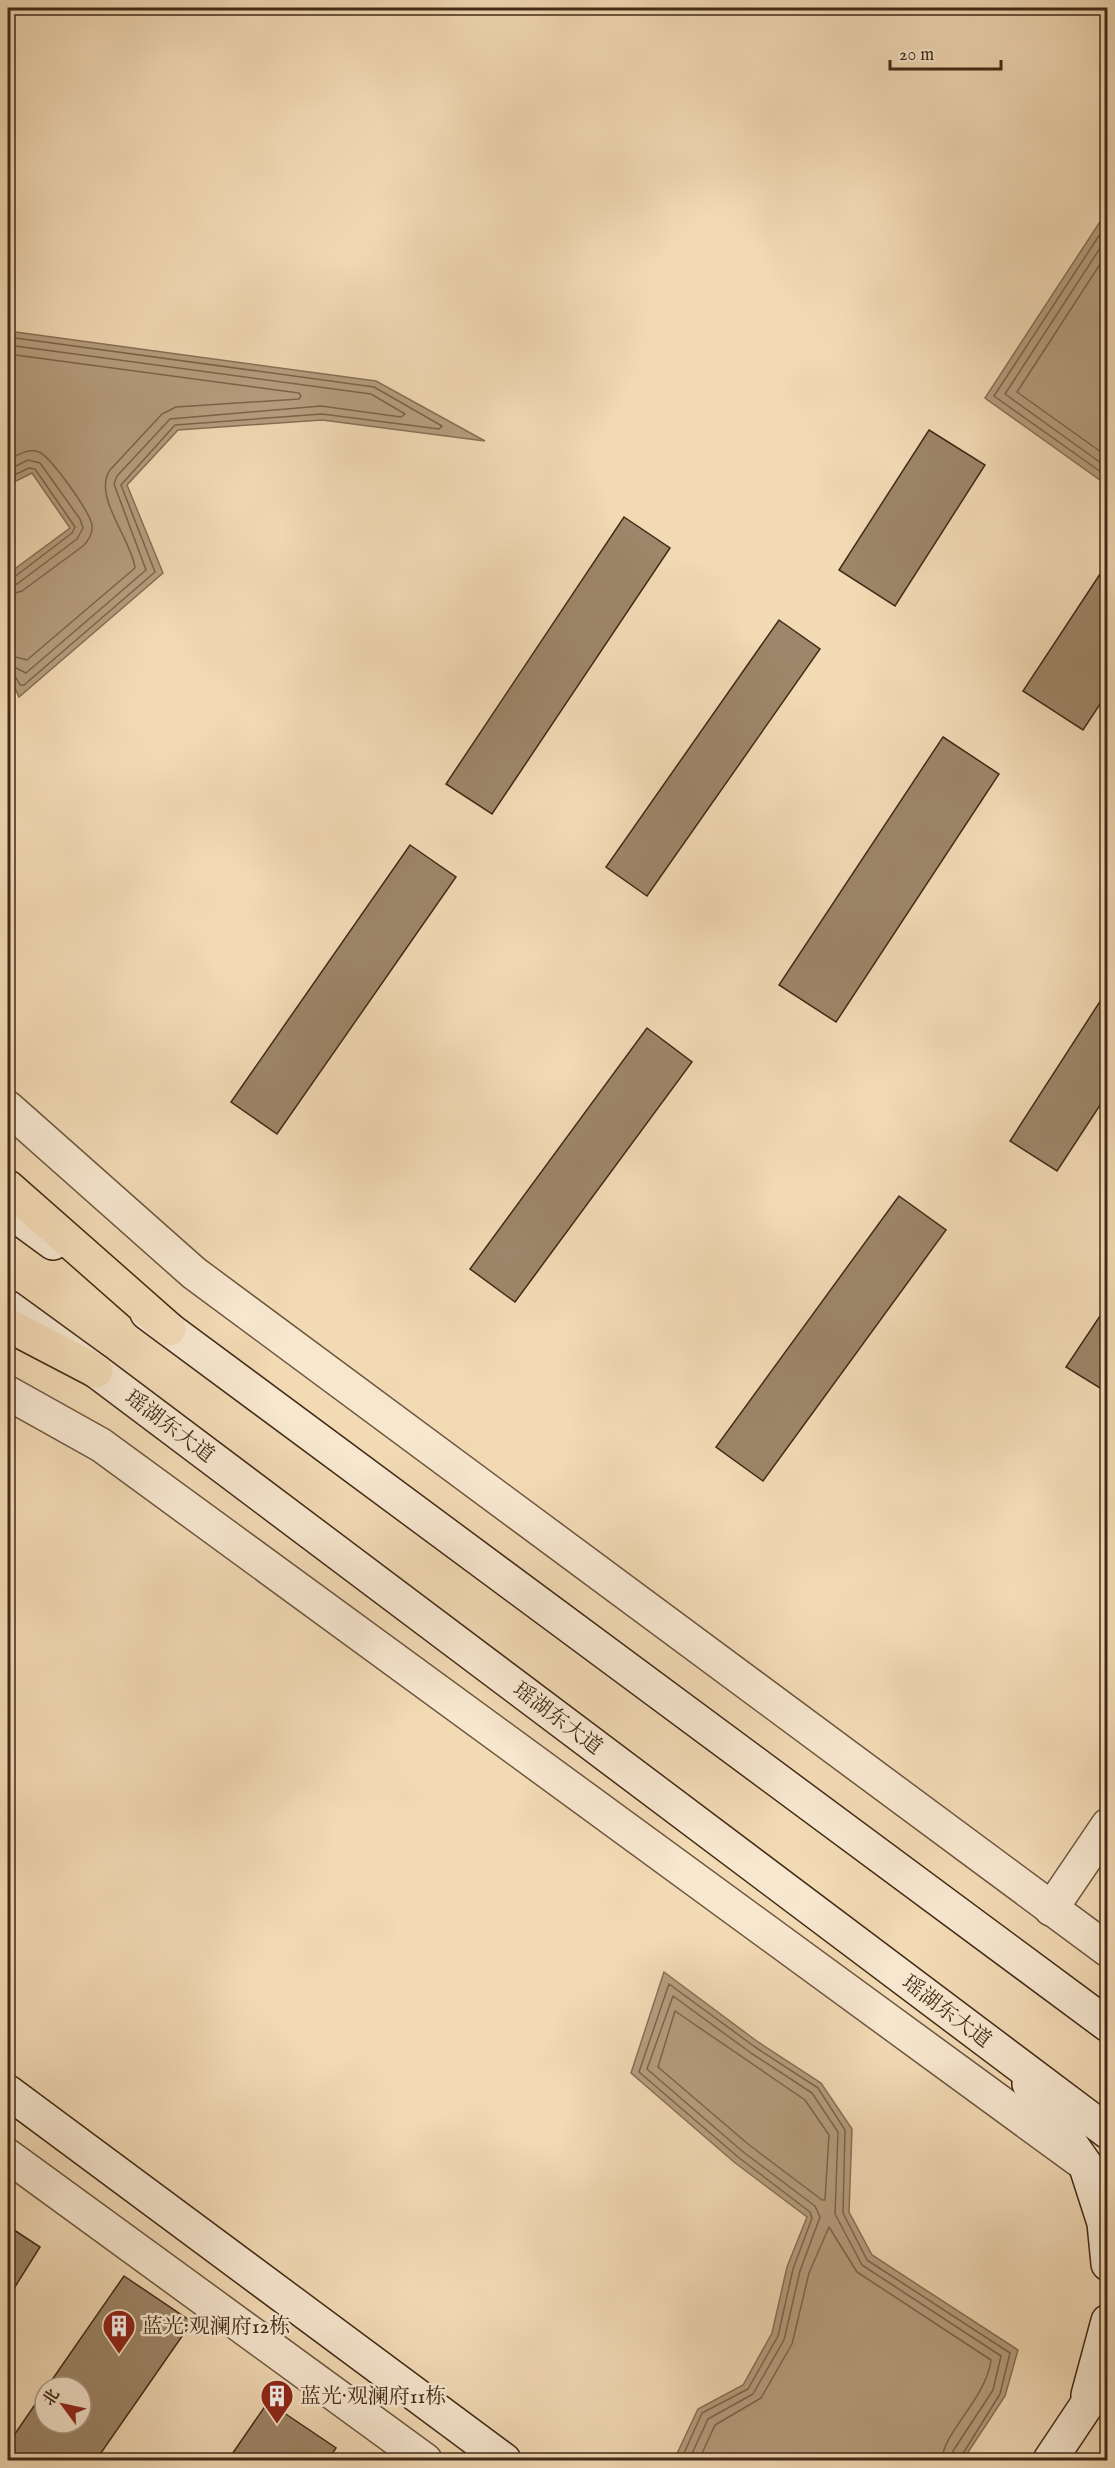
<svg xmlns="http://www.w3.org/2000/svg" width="1115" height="2468" font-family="'IM FELL English','Noto Serif SC',serif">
<rect width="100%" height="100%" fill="#f2dab5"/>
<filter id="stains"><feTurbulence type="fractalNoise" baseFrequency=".00333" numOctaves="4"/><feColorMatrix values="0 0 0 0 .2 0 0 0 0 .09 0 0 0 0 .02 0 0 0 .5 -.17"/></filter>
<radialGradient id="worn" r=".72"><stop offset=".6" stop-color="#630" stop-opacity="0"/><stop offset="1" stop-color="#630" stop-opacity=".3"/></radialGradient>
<g fill="#b69e7f" stroke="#877055" stroke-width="1.5">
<polygon points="1107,211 1107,485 985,398"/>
<polygon points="8,331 376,381 485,441 322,420 178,430 127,485 163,573 19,697 8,672 8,574 70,528 32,473 8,485"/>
<polygon points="664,1972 758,2042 821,2083 852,2129 849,2212 872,2255 1018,2350 1005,2396 963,2460 674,2460 698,2409 743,2385 772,2333 787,2267 807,2217 734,2162 631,2073"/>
</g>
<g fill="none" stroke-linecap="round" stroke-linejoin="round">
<g stroke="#7c644a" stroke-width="1.5">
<polyline points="1108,222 994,396 1108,477"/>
<polyline points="1108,236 1005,394 1108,468"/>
<polyline points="1108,252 1017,392 1108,457"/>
<polyline points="8,337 374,387 442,426 439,429 322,414 175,425 121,485 155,572 24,685 20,685 14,674 8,672"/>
<polyline points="8,345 371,394 405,414 401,417 321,406 170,419 117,476 114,484 146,570 26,673 8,664"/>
<path d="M8,354L299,393L301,396L299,399L176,407L162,414L110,470C92,496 132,540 135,568L27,660L8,655"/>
<path d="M8,460C18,455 28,448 39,452C51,457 90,512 92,525C93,533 89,540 83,546L22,591L8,595"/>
<polyline points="8,470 28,460 40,463 80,519 83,528 77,539 17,584 8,586"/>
<polyline points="8,478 29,468 35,469 75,527 72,533 13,578 8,579"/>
<polygon points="675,2011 805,2100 829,2135 825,2200 822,2200 748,2144 658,2067"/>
<polyline points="681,2460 702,2413 748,2389 778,2336 793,2269 812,2218 810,2212 738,2157 639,2072 669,1984 755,2047 818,2088 845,2130 843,2213 867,2260 1010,2353 1000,2394 959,2460"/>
<polyline points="689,2460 708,2419 753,2394 784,2340 800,2271 820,2217 815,2206 742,2151 647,2069 673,1996 751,2053 812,2093 838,2132 835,2214 862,2265 1001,2356 993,2390 953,2451 951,2460"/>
<path d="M699,2460L715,2425L761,2398L792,2344L809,2273L829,2227L857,2272L991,2360C986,2399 943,2432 942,2460"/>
</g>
</g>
<g fill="#9d8669" stroke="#412a16" stroke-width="1.5">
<polygon points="929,430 985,465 895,606 839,570"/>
<polygon points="624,517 670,548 492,814 446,784"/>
<polygon points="1106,565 1108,692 1083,730 1023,691"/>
<polygon points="779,620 820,649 647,896 606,867"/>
<polygon points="943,737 999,774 836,1022 779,985"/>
<polygon points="410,845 456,877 277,1134 231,1102"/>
<polygon points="1108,989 1108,1093 1057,1171 1010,1141"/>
<polygon points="647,1028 692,1062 515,1302 470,1269"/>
<polygon points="899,1196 946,1230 763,1481 716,1447"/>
<polygon points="1108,1304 1108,1393 1066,1367"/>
<polygon points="8,2226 40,2247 8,2298"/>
<polygon points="124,2276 192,2322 96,2460 8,2460 8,2444 45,2390 45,2423 81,2423 81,2387 47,2387"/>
<polygon points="268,2402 336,2448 328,2460 228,2460"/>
</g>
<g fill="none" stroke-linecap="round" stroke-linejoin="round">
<g stroke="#6d563e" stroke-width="36">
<g id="street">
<polyline points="8,1108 194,1273 1108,1950"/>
<polyline points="8,1393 101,1445 1079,2160"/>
<polyline points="1051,1909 1108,1825"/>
<polyline points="8,2156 425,2460"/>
</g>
</g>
<g stroke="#412a16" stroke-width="36">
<g id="secondary">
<polyline points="8,1210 53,1243"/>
<polyline points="8,1307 96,1371 1108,2132"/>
<polyline points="147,1313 1108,2025"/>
<polyline points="1029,2084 1085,2164 1104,2223 1108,2264"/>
<polyline points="8,2092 504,2460"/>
<polyline points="1088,2395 1108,2321"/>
<polyline points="1050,2460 1108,2373"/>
</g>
</g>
<g stroke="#412a16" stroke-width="36">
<g id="primary">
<polyline points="8,1187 169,1329"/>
<polyline points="8,1325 96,1371"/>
</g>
</g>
<use href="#street" stroke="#f7e7cf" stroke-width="33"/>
<use href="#secondary" stroke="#f7e7cf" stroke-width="33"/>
<use href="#primary" stroke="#f2dab5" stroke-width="33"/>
</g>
<defs>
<g id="building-pin" transform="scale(1.725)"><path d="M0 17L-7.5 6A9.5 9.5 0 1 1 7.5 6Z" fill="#8f2418" stroke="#f7e7cf"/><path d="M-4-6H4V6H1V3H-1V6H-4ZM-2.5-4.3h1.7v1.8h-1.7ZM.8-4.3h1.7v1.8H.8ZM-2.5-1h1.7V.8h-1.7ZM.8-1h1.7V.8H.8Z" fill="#fff"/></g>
</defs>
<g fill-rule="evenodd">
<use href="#building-pin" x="119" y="2326"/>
<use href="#building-pin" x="277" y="2396"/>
</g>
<g text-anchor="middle" stroke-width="5" stroke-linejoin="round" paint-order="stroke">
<g font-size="21" fill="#412a16" stroke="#f7e7cf">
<text transform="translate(170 1426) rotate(37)" y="7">瑶湖东大道</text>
<text transform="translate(558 1718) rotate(37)" y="7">瑶湖东大道</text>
<text transform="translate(947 2011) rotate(37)" y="7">瑶湖东大道</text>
</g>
<g font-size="21" fill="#412a16" stroke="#f7e7cf" text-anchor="start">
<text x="142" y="2333">蓝光·观澜府12栋</text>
<text x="300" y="2403">蓝光·观澜府11栋</text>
</g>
</g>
<rect width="1115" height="2468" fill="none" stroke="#f2dab5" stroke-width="30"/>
<rect x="9" y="9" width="1097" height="2450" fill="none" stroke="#412a16" stroke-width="3"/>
<rect x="15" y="15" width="1085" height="2438" fill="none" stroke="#412a16" stroke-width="1.5"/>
<g transform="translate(63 2405) rotate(303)"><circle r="28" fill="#f7e7cf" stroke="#ae9b85" stroke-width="1.5"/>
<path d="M0-4.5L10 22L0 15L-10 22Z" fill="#8f2418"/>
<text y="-9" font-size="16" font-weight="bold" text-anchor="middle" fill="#412a16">北</text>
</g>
<path d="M890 60v9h111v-9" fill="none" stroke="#412a16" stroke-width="3"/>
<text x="899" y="60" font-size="18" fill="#412a16" stroke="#f7e7cf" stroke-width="4.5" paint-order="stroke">20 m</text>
<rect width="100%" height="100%" filter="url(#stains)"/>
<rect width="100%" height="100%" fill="url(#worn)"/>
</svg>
